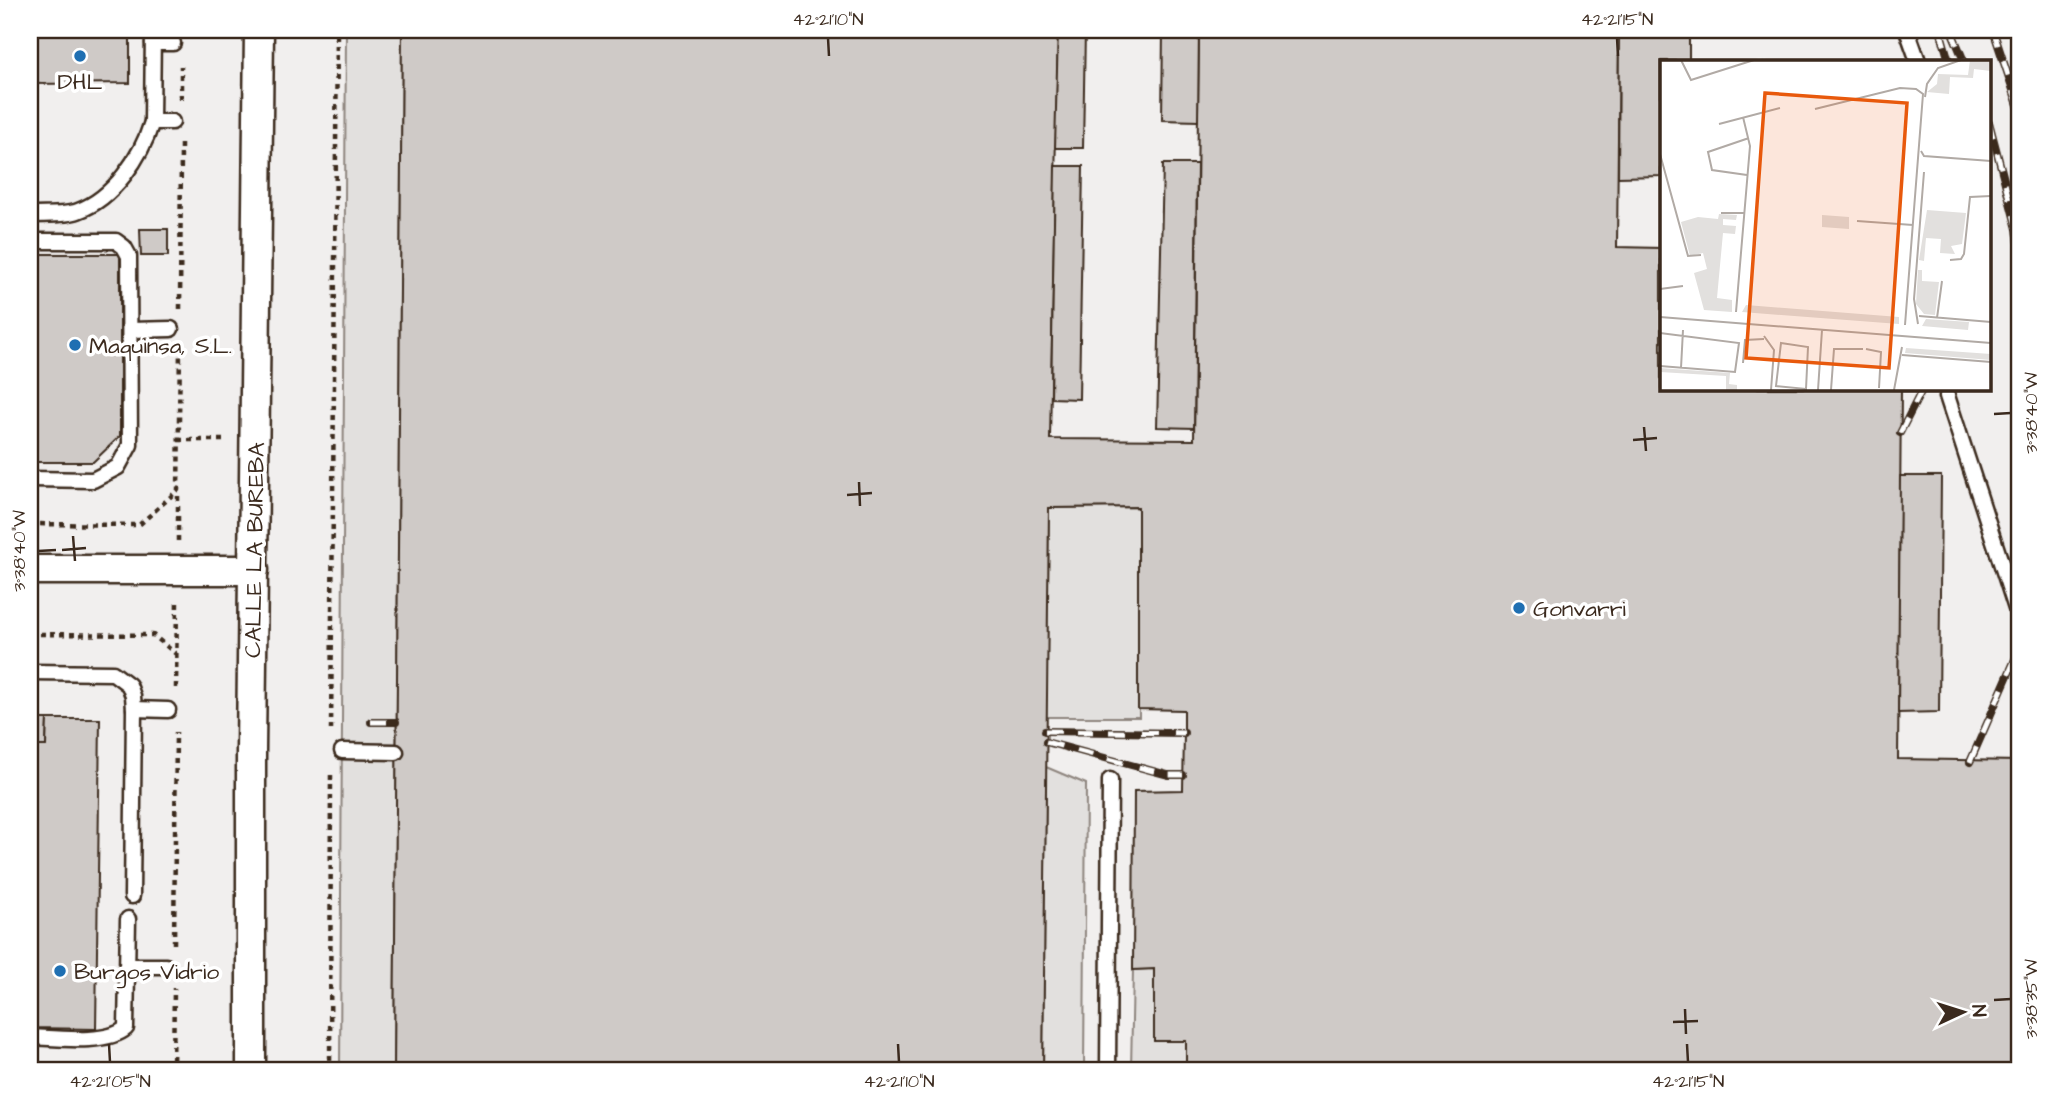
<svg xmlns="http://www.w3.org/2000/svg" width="2050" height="1100" font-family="'Architects Daughter',sans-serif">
<rect width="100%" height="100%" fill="#fff"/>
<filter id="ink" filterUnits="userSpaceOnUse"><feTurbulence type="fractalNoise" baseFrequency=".0143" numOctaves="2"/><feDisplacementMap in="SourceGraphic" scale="14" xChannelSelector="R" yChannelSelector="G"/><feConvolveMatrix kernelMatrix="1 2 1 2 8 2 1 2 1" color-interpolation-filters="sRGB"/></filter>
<g filter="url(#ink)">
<path fill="#f1efee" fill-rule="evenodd" d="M30,30H2020V1070H30ZM1661,61H1989V388H1661Z"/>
<g fill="#e2e0de" stroke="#8e857e" stroke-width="2">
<polygon points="346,30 402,30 394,1070 340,1070"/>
<polygon points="1138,507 1139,717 1046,717 1049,508"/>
<polygon points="1046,767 1086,784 1084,1070 1043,1070"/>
<polygon points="1154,969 1154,1040 1186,1041 1186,1070 1131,1070 1133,970"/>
</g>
<g fill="#cfcac7" stroke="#3b2a1e" stroke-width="2">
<polygon points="30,30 130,30 130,83 30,84"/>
<polygon points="402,30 1058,30 1050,439 1194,440 1199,30 1663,30 1663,34 1619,35 1617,247 1661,248 1661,388 1901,388 1898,759 2020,761 2020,1070 1186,1070 1186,1041 1154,1041 1154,969 1133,970 1134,791 1183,790 1184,733 1184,710 1138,709 1138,507 1049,508 1043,1070 394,1070"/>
<polygon points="1058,30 1085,30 1083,148 1055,148"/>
<polygon points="1163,30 1199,30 1198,121 1162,120"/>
<polygon points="1663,34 1689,35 1689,61 1661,61 1661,176 1618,177 1619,35"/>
<polygon points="1163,164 1197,164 1194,428 1157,427"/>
<polygon points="1055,166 1083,166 1079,399 1051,398"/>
<polygon points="140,229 168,229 168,256 141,256"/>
<polygon points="30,254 120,254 120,436 93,462 30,462"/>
<polygon points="1900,476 1941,476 1939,712 1898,713"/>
<polygon points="30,719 47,719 46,746 30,746"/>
<polygon points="47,719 100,719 96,1029 30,1028 30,746 46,746"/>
</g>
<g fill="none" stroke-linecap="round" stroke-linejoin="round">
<g stroke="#3b2a1e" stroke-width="19">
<g id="lane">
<polyline points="1907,30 1918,61"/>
<polyline points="153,43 173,43"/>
<polyline points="152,122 153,30"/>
<path d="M30,215C44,214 65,216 78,211C114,198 141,157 152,122H172"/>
<polyline points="30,241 116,241 124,247 129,256 130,445 118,467 93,480 30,479"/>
<polyline points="130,330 171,329"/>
<polyline points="1947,396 2020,621"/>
<polyline points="30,672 113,673 129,685 133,696 134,709 132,896"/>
<polyline points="134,709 168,710"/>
<polyline points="342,751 396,752"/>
<polyline points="127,966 166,966"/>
<path d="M30,1037C55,1038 107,1045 126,1028L128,919"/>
<polyline points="1108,1070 1110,780"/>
</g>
</g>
<g stroke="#3b2a1e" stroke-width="33">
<g id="street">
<polyline points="30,570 254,570"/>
<polyline points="251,1070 251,751 259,30"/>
</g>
</g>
<g stroke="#3b2a1e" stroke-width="4.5" stroke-dasharray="5 5" stroke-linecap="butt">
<polyline points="181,99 181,66"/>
<polyline points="180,309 181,143"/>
<polyline points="178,440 223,440"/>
<polyline points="30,524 139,525 178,490 180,349"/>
<polyline points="178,541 178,491"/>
<polyline points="30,634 153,635 176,654"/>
<polyline points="176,688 177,599"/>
<polyline points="331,730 337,30"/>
<polyline points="174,944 176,732"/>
<polyline points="173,1070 174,988"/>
<polyline points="330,1070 331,770"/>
</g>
<use href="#lane" stroke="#fff" stroke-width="14"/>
<use href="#street" stroke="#fff" stroke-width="28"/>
<g stroke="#3b2a1e" stroke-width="8">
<g id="rail">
<polyline points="1940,30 1949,61"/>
<polyline points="1951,30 1964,61"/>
<polyline points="1993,30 2020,111"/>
<polyline points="2016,30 2020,44"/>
<polyline points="1989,122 2017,229 2020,251"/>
<polyline points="1900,433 1923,388"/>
<polyline points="371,722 396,722"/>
<polyline points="1045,731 1184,733"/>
<polyline points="1046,742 1168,775 1183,775"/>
<polyline points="1970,762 2020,648"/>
</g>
</g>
<use href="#rail" stroke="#fff" stroke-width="5" stroke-dasharray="16" stroke-linecap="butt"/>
</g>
</g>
<path fill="none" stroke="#3b2a1e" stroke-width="2.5" d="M828,38L829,56M1617,38L1618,56M1994,414L2011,413M1644,427L1646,451M1633,440L1657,438M859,482L860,506M847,495L872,493M73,536L75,561M62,550L86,548M38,551L56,550M1994,1000L2011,999M1685,1009L1686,1034M1673,1022L1698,1021M109,1044L110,1062M898,1044L899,1062M1687,1044L1688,1062"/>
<g fill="#1f6fb2" stroke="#fff" stroke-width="2.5">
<circle cx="80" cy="56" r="7"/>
<circle cx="75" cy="345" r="7"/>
<circle cx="1519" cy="608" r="7"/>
<circle cx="60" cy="971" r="7"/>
</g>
<g text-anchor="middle" stroke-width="7" stroke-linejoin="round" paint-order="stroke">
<g font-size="23" fill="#3b2a1e" stroke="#fff" text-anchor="start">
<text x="80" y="89" text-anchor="middle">DHL</text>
<text x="89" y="353">Maquinsa, S.L.</text>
<text x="1533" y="616">Gonvarri</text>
<text x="74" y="979">Burgos Vidrio</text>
</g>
<g font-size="23" fill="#3b2a1e" stroke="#fff">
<text transform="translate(254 550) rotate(-89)" y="8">CALLE LA BUREBA</text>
</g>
</g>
<g transform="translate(1660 60)">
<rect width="331" height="331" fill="#fff"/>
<path d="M310,0L331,1V11L314,9L313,18L290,17L289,34L267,32L277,24L278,14L308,15ZM267,150L306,153L302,184L291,186L295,194L280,193L281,179L266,178L264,201L259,200ZM59,154L77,155L76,160L63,159V165L76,166L75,174L63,173L57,238L72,240V252L44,250L34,213L47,209L43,193L30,196L21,162L38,157L58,159ZM162,155L189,157V169L162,167ZM258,210H262V221L279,222L275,255L264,254L256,244ZM86,245L239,257V264L82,252ZM266,259L309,262L308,270L262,266ZM246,288L331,294V300L245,293ZM0,308L70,313L69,324L77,325V330H66V316L0,312Z" fill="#e2e0de"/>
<path fill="none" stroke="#b1aaa5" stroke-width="2" d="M21,0L31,20L94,0M265,37L267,24L278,8L301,0M155,49L240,28L256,29L263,34L245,265M59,64L120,48M261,91L264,96L331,101M0,94L28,196L41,195M87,115L52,110L48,92L89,78M61,153H84M197,161L253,165M290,200L301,199L304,194L310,137L331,136M0,229L23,226M76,252L90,86L83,57M259,256L331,262M0,257L331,283M277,258L282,221M258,264L254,239L264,112M0,273L79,283L75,312L0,306M104,276L114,290L111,330M121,283L148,287L146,329L116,326ZM206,289L221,292L219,328M242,295L331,302M83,303L85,280L104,279M21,308L23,270M158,330L162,270M171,330L174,289H203M234,330L242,287"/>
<path fill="#e8590c" fill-opacity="0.15" stroke="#e8590c" stroke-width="3.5" d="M105,33L247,43L229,308L86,298Z"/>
<rect width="331" height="331" fill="none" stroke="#3b2a1e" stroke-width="3.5"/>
</g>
<rect width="2050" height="1100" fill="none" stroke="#fff" stroke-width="77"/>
<g transform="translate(1963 1012) rotate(86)" stroke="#ffffff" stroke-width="5" paint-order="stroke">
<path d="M0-5L12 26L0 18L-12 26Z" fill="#3b2a1e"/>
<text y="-10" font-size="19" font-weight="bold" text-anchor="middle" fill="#3b2a1e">N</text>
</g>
<rect x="38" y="38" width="1973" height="1024" fill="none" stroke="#3b2a1e" stroke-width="2.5"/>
<g font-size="18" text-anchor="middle" fill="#3b2a1e">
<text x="828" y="25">42°21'10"N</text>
<text x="1617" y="25">42°21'15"N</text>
<text transform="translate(2031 413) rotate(-90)" y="6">3°38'40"W</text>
<text transform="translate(19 551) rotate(-90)" y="6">3°38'40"W</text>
<text transform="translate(2031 999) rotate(-90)" y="6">3°38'35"W</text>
<text x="110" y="1087">42°21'05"N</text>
<text x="899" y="1087">42°21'10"N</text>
<text x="1688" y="1087">42°21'15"N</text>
</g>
</svg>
